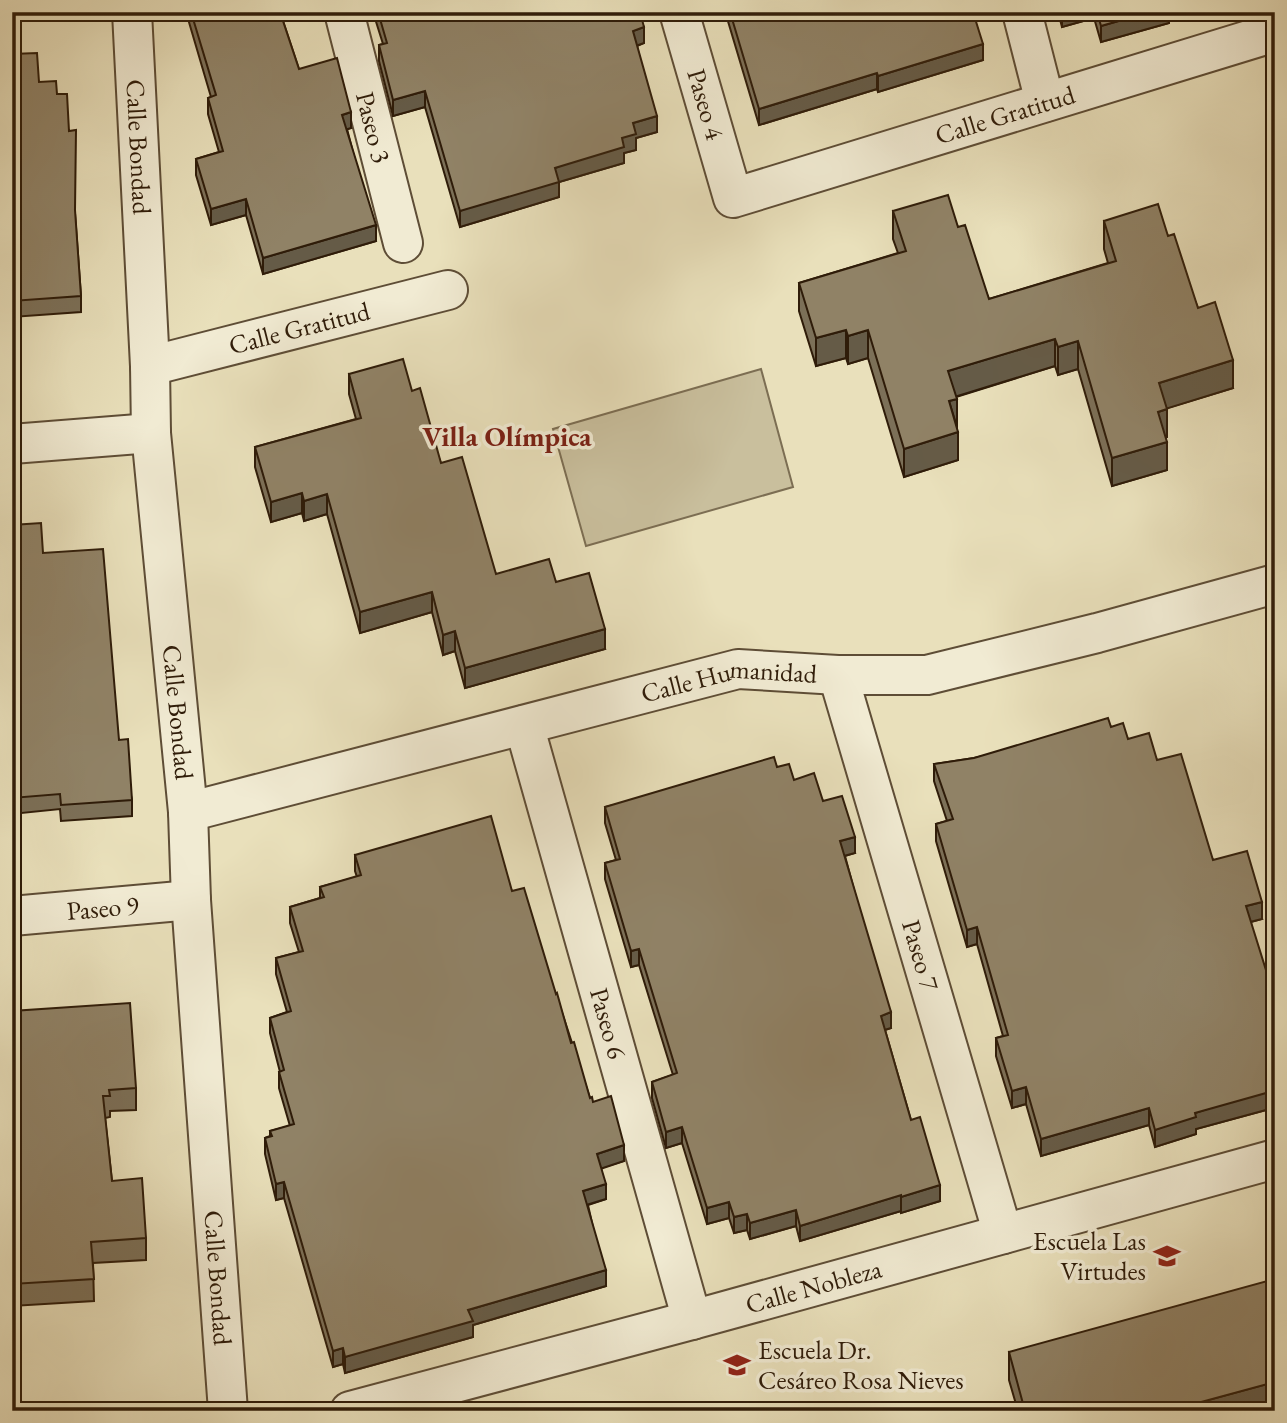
<svg xmlns="http://www.w3.org/2000/svg" width="1287" height="1423" font-family="'EB Garamond',serif">
<rect width="100%" height="100%" fill="#e9e0bb"/>
<filter id="stains"><feTurbulence type="fractalNoise" baseFrequency=".00286" numOctaves="4"/><feColorMatrix values="0 0 0 0 .2 0 0 0 0 .09 0 0 0 0 .02 0 0 0 .5 -.17"/></filter>
<radialGradient id="worn" r=".72"><stop offset=".6" stop-color="#630" stop-opacity="0"/><stop offset="1" stop-color="#630" stop-opacity=".3"/></radialGradient>
<polygon fill="#c9bf9d" stroke="#7c6e53" stroke-width="2" points="761,369 793,487 586,546 553,429"/>
<g fill="none" stroke-linecap="round" stroke-linejoin="round">
<g stroke="#5e4d36" stroke-width="42">
<g id="minor">
<path id="s1" d="M132,12L150,366L151,433L188,812L191,900L228,1411"/>
<path id="s2" d="M344,12L403,243"/>
<path id="s3" d="M679,12L733,198L1275,32"/>
<polyline points="1022,12 1045,102"/>
<path id="s4" d="M150,366L448,290"/>
<polyline points="12,444 151,433"/>
<path id="s5" d="M838,675L1003,1234"/>
<path id="s6" d="M524,725L692,1320"/>
<path id="s7" d="M188,812L738,669L838,675H927L1097,633L1275,584"/>
<path id="s8" d="M12,916L191,900"/>
<path id="s9" d="M350,1411L692,1320L1275,1159"/>
</g>
</g>
<use href="#minor" stroke="#f1ebd3" stroke-width="38"/>
</g>
<g fill="#7c7058" stroke="#2f1c09" stroke-width="2">
<polygon points="186,12 280,12 299,69 351,128 347,129 376,241 263,274 246,215 211,225 196,175 196,159 219,152 208,114 208,98 211,97"/>
<polygon points="373,12 640,12 644,43 637,46 657,132 636,138 636,150 624,153 624,163 559,182 559,197 460,227 425,107 393,116 379,61 379,45 383,44"/>
<polygon points="721,12 973,12 983,60 878,92 877,89 759,125 727,18 723,20"/>
<polygon points="1058,12 1169,12 1169,23 1101,42 1094,18 1062,27"/>
<polygon points="12,54 39,82 57,94 75,213 81,296 81,312 12,317"/>
<polygon points="893,211 958,227 989,299 1108,263 1104,249 1104,221 1168,236 1198,308 1233,388 1167,408 1167,437 1165,438 1167,470 1112,486 1078,369 1058,375 1055,366 956,397 958,460 904,477 868,358 848,364 846,358 816,366 799,311 799,283 898,253 893,239"/>
<polygon points="349,374 412,391 441,463 496,574 556,582 605,649 465,688 455,651 443,655 432,612 360,633 327,514 304,521 302,513 271,522 255,467 255,447 356,419 349,394"/>
<polygon points="12,525 119,740 132,800 132,816 61,821 60,809 12,814"/>
<polygon points="1111,727 1157,760 1213,860 1262,919 1251,922 1266,1110 1196,1129 1196,1134 1155,1147 1149,1125 1041,1156 1026,1104 1012,1108 996,1056 996,1038 1003,1036 977,944 967,947 936,841 936,824 947,821 934,781 934,764 974,758"/>
<polygon points="777,767 823,801 855,853 845,856 891,1028 885,1030 911,1120 940,1201 901,1213 901,1211 800,1241 796,1226 750,1239 747,1230 734,1233 729,1218 707,1224 682,1143 666,1148 652,1098 652,1082 673,1075 639,965 631,967 605,879 605,863 616,860 605,823 605,807"/>
<polygon points="355,855 512,891 556,994 590,1098 593,1102 624,1161 601,1168 606,1199 588,1205 606,1286 473,1325 473,1337 345,1373 343,1364 333,1367 284,1198 276,1200 265,1154 265,1138 270,1136 270,1131 290,1126 279,1088 279,1072 280,1072 270,1033 270,1018 287,1012 276,974 276,958 299,952 290,923 290,907 320,898 320,887 357,877 355,871"/>
<polygon points="12,1011 136,1088 136,1110 110,1111 110,1117 105,1118 112,1181 146,1238 146,1260 93,1263 94,1301 12,1306"/>
<polygon points="1009,1352 1270,1411 1018,1411 1009,1380"/>
</g>
<g fill="#655b47" stroke="#2f1c09" stroke-width="2">
<polygon points="723,12 727,12 727,18 723,20"/>
<polygon points="1062,12 1094,12 1094,18 1062,27"/>
<polygon points="1150,12 1169,12 1169,23 1101,42 1101,26"/>
<polygon points="644,27 644,43 633,47 633,31"/>
<polygon points="983,44 983,60 878,92 878,76"/>
<polygon points="877,73 877,89 759,125 759,109"/>
<polygon points="425,91 425,107 393,116 393,100"/>
<polygon points="351,112 351,128 342,131 342,115"/>
<polygon points="657,116 657,132 636,138 636,150 624,153 624,163 559,182 559,197 460,227 460,211 622,138 633,123"/>
<polygon points="246,199 246,215 211,225 211,209"/>
<polygon points="376,225 376,241 263,274 263,258"/>
<polygon points="846,330 846,358 816,366 816,338"/>
<polygon points="868,330 868,358 848,364 848,336"/>
<polygon points="1055,339 1055,366 948,399 948,371"/>
<polygon points="1078,341 1078,369 1058,375 1058,347"/>
<polygon points="1233,360 1233,388 1159,411 1159,383"/>
<polygon points="957,399 957,427 949,401"/>
<polygon points="1167,409 1167,437 1158,440 1158,412"/>
<polygon points="958,432 958,460 904,477 904,449"/>
<polygon points="1167,442 1167,470 1112,486 1112,458"/>
<polygon points="302,493 302,513 271,522 271,502"/>
<polygon points="327,494 327,514 304,521 304,501"/>
<polygon points="432,592 432,612 360,633 360,612"/>
<polygon points="605,629 605,649 465,688 465,668"/>
<polygon points="455,631 455,651 443,655 443,635"/>
<polygon points="855,837 855,853 840,857 840,841"/>
<polygon points="1262,902 1262,919 1246,923 1246,906"/>
<polygon points="977,927 977,944 967,947 967,930"/>
<polygon points="639,949 639,965 631,967 631,951"/>
<polygon points="891,1012 891,1028 881,1031 881,1016"/>
<polygon points="1275,1086 1275,1104 1266,1110 1196,1129 1196,1134 1155,1147 1155,1130 1195,1113"/>
<polygon points="1026,1087 1026,1104 1012,1108 1012,1091"/>
<polygon points="1149,1108 1149,1125 1041,1156 1041,1139"/>
<polygon points="682,1127 682,1143 666,1148 666,1132"/>
<polygon points="624,1145 624,1161 597,1170 597,1154"/>
<polygon points="284,1182 284,1198 276,1200 276,1184"/>
<polygon points="606,1184 606,1199 583,1206 583,1191"/>
<polygon points="940,1185 940,1201 901,1213 901,1197"/>
<polygon points="901,1195 901,1211 800,1241 800,1226"/>
<polygon points="729,1202 729,1218 707,1224 707,1208"/>
<polygon points="796,1210 796,1226 750,1239 750,1223"/>
<polygon points="747,1214 747,1230 734,1233 734,1217"/>
<polygon points="606,1270 606,1286 473,1325 473,1337 345,1373 345,1357 468,1310"/>
<polygon points="343,1348 343,1364 333,1367 333,1351"/>
<polygon points="1275,1382 1275,1409 1270,1411 1168,1411"/>
</g>
<g fill="#908266" stroke="#2f1c09" stroke-width="2">
<polygon points="191,12 280,12 299,69 337,58 351,112 342,115 376,225 263,258 246,199 211,209 196,159 223,151 208,98 216,95"/>
<polygon points="378,12 640,12 644,27 633,31 657,116 633,123 636,134 622,138 624,147 555,168 559,182 460,211 425,91 393,100 379,45 387,43"/>
<polygon points="730,12 973,12 983,44 878,76 877,73 759,109"/>
<polygon points="1097,12 1150,12 1101,26"/>
<polygon points="37,53 39,82 56,81 57,94 67,94 69,131 76,130 75,210 81,296 12,301 12,54"/>
<polygon points="948,195 958,227 965,225 989,299 1116,261 1104,221 1158,204 1168,236 1174,234 1198,308 1215,302 1233,360 1159,383 1167,409 1158,412 1167,442 1112,458 1078,341 1058,347 1055,339 948,371 957,399 949,401 958,432 904,449 868,330 848,336 846,330 816,338 799,283 906,251 893,211"/>
<polygon points="403,359 412,391 420,388 441,463 462,457 496,574 549,559 556,582 589,573 605,629 465,668 455,631 443,635 432,592 360,612 327,494 304,501 302,493 271,502 255,447 361,418 349,374"/>
<polygon points="41,523 43,553 103,549 119,740 128,739 132,800 61,805 60,794 12,798 12,525"/>
<polygon points="1108,718 1111,727 1123,723 1128,739 1149,733 1157,760 1181,754 1213,860 1247,851 1262,902 1246,906 1275,999 1275,1086 1266,1093 1195,1113 1196,1117 1155,1130 1149,1108 1041,1139 1026,1087 1012,1091 996,1038 1008,1035 977,927 967,930 936,824 953,819 934,764 974,758"/>
<polygon points="774,757 777,767 789,764 794,780 814,773 823,801 842,796 855,837 840,841 891,1012 881,1016 911,1120 920,1117 940,1185 901,1197 901,1195 800,1226 796,1210 750,1223 747,1214 734,1217 729,1202 707,1208 682,1127 666,1132 652,1082 677,1073 639,949 631,951 605,863 620,859 605,807"/>
<polygon points="491,816 512,891 524,888 556,994 557,993 571,1043 574,1042 590,1098 592,1097 593,1102 611,1096 624,1145 597,1154 606,1184 583,1191 606,1270 468,1310 473,1321 345,1357 343,1348 333,1351 284,1182 276,1184 265,1138 272,1136 270,1131 294,1124 279,1072 284,1070 270,1018 291,1011 276,958 303,951 290,907 324,897 320,887 361,875 355,855"/>
<polygon points="130,1003 136,1088 109,1090 110,1096 103,1096 112,1181 142,1178 146,1238 91,1242 94,1279 12,1284 12,1011"/>
<polygon points="1275,1279 1275,1382 1168,1411 1025,1411 1009,1352"/>
</g>
<defs>
<g id="school-bare" transform="scale(2.1)"><path d="M0-5L7-2L0 1L-7-2ZM-4 1L0 2.5L4 1V4Q0 6-4 4Z" fill="#8f2418" stroke="#f1ebd3" stroke-width="2.5" paint-order="stroke"/></g>
</defs>
<g fill-rule="evenodd">
<use href="#school-bare" x="1167" y="1256"/>
<use href="#school-bare" x="737" y="1365"/>
</g>
<g text-anchor="middle" stroke-width="7" stroke-linejoin="round" paint-order="stroke">
<g font-size="26" fill="#2f1c09" stroke="#f1ebd3">
<text dy="9" stroke="none"><textPath href="#s3" startOffset="96">Paseo 4</textPath></text>
<text dy="9" stroke="none"><textPath href="#s3" startOffset="478">Calle Gratitud</textPath></text>
<text dy="9" stroke="none"><textPath href="#s2" startOffset="119">Paseo 3</textPath></text>
<text dy="9" stroke="none"><textPath href="#s1" startOffset="135">Calle Bondad</textPath></text>
<text dy="9" stroke="none"><textPath href="#s4" startOffset="154">Calle Gratitud</textPath></text>
<text dy="9" stroke="none"><textPath href="#s7" startOffset="558">Calle Humanidad</textPath></text>
<text dy="9" stroke="none"><textPath href="#s1" startOffset="702">Calle Bondad</textPath></text>
<text dy="9" stroke="none"><textPath href="#s8" startOffset="91">Paseo 9</textPath></text>
<text dy="9" stroke="none"><textPath href="#s5" startOffset="292">Paseo 7</textPath></text>
<text dy="9" stroke="none"><textPath href="#s6" startOffset="310">Paseo 6</textPath></text>
<text dy="9" stroke="none"><textPath href="#s1" startOffset="1269">Calle Bondad</textPath></text>
<text dy="9" stroke="none"><textPath href="#s9" startOffset="480">Calle Nobleza</textPath></text>
</g>
<g font-size="26" fill="#2f1c09" stroke="#f1ebd3" text-anchor="end">
<text x="1146" y="1250">Escuela Las<tspan x="1146" dy="30">Virtudes</tspan></text>
<text x="758" y="1359" text-anchor="start">Escuela Dr.<tspan x="758" dy="30">Cesáreo Rosa Nieves</tspan></text>
</g>
<g font-size="28" font-weight="bold" fill="#7a1f14" stroke="#f1ebd3">
<text x="507" y="446">Villa Olímpica</text>
</g>
</g>
<rect width="1287" height="1423" fill="none" stroke="#e9e0bb" stroke-width="42"/>
<rect x="14" y="14" width="1259" height="1395" fill="none" stroke="#2f1c09" stroke-width="3.5"/>
<rect x="21" y="21" width="1245" height="1381" fill="none" stroke="#2f1c09" stroke-width="2"/>
<rect width="100%" height="100%" filter="url(#stains)"/>
<rect width="100%" height="100%" fill="url(#worn)"/>
</svg>
